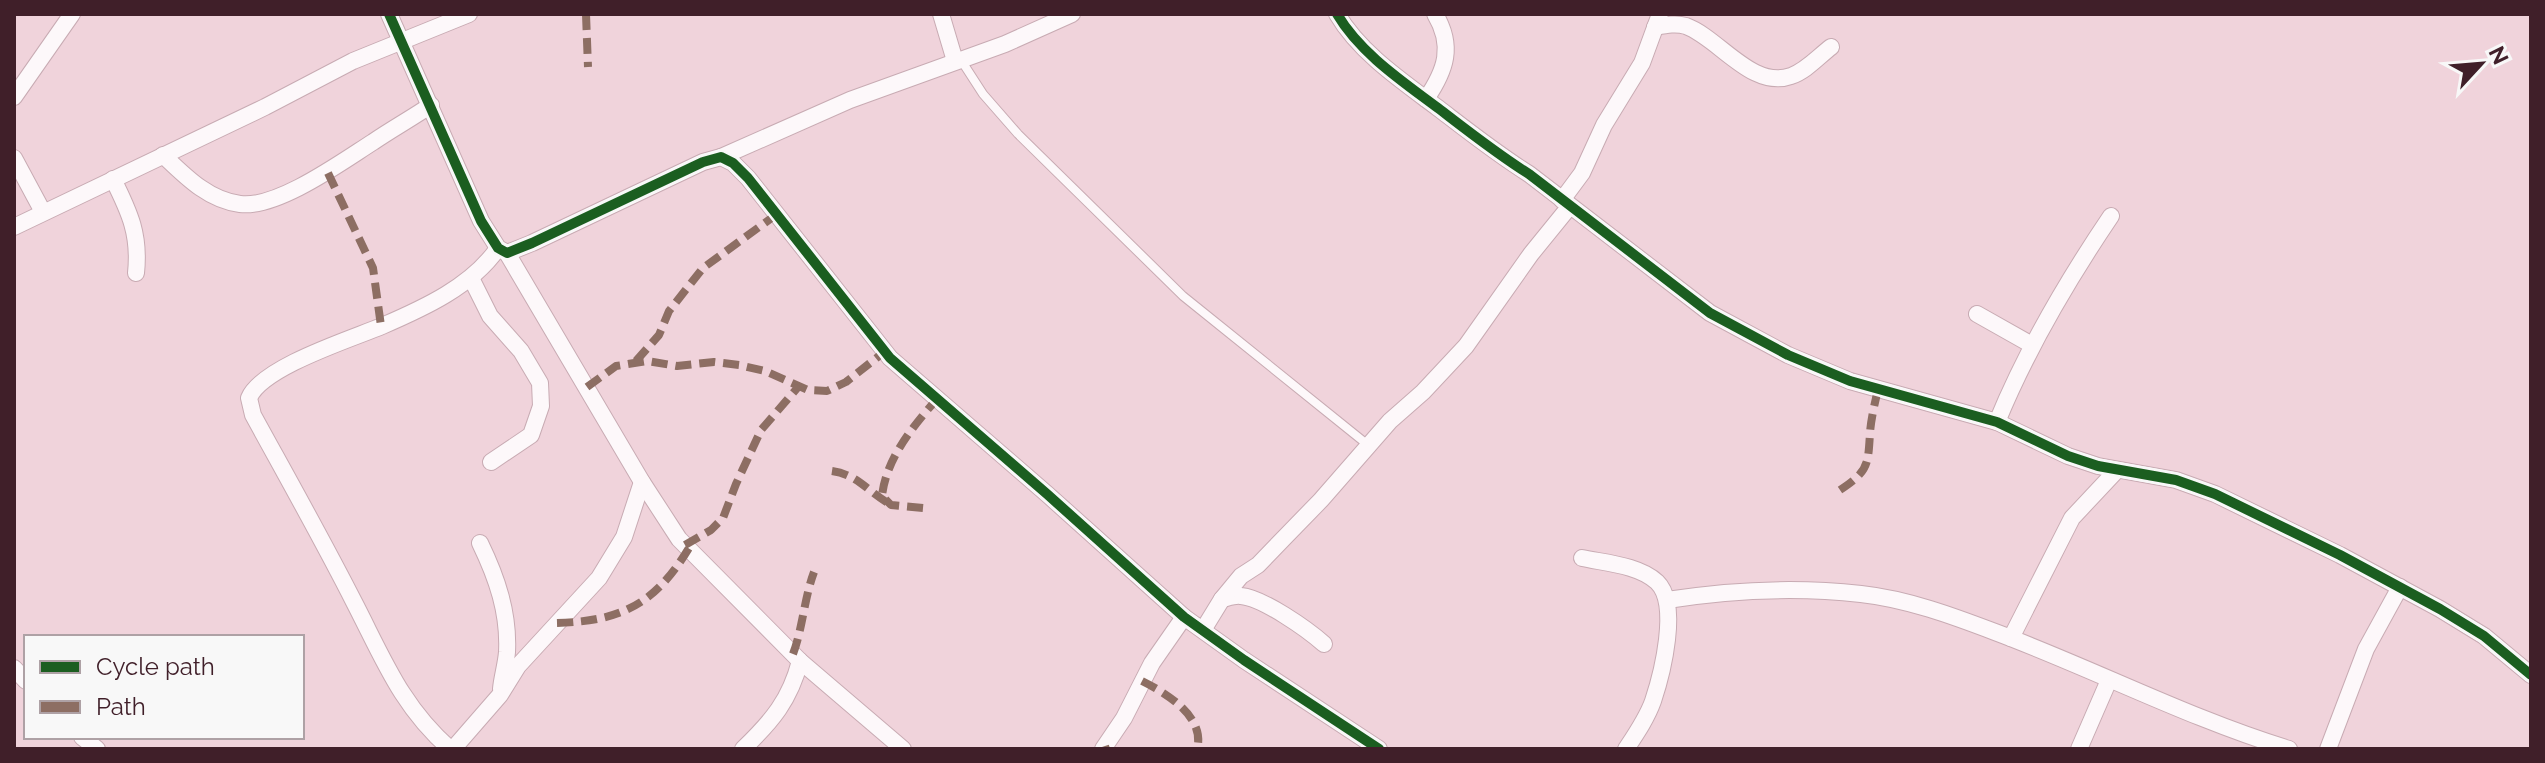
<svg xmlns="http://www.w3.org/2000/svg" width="2545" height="763" font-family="Raleway,sans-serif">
<rect width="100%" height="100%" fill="#f0d3db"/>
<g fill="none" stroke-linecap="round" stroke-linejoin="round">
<g stroke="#c8abb3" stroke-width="10">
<polyline id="lane" points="961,60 983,94 1018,134 1183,296 1368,445"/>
</g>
<g stroke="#c8abb3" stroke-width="18">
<g id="street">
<polyline points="389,14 481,221 498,248 507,253 532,243 703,162 721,157 733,163 748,178 890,358 1047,494 1184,617 1244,660 1379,749"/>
<polyline points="941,14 955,61"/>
<path d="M1337,14C1360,53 1402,81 1438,108C1468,131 1497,154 1529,174L1710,313L1788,355L1850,381L1997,422L2068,456L2098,466L2176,480L2215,494L2340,555L2440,609L2484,636L2531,675"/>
<path d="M1655,27C1666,25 1676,23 1686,26C1719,38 1752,90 1791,76C1806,71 1818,57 1831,47"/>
<polyline points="14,97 72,14"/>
<path d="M1426,99C1446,70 1454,46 1435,14"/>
<path d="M163,155C185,176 208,200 240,204C277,209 343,161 373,142C392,129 412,118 431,105"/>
<polyline points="721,157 850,100 1005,44 1072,14"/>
<polyline points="14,158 43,212"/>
<path d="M113,179C130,213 140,235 136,273"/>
<polyline points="1562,200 1582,173 1604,125 1642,63 1660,14"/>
<polyline points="14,227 265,107 353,61 469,14"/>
<polyline points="507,253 642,482 679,539 800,661 903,749"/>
<polyline points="471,278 490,316 521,351 540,383 541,406 531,435 491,462"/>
<polyline points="1977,314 2032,345"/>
<path d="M1997,422C2027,349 2067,281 2111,216"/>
<path d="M480,543C497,578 509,613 507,652C506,665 502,677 501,689"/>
<path d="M1582,558C1605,563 1639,565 1657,582C1680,604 1662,674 1653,701C1647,718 1636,734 1626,749"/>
<path d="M1222,599C1227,598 1235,595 1241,596C1263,598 1307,629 1324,644"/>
<path d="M1667,600C1731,590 1798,587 1861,594C1907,599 1953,616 1995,632C2094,669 2188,718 2289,749"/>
<polyline points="1203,630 1222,599 1241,576 1258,565 1285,537 1321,500 1390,421 1423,392 1466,346 1531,254 1570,206"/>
<polyline points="2011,638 2072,518 2117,470"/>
<polyline points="14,668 26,681"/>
<polyline points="82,737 97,749"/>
<path d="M450,749C401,706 383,658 354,602C322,539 287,477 253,415L249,398C262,367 351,339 382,326C424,308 472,286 498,248"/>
<polyline points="453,749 500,695 518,666 599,578 624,537 642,482"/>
<path d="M743,749C772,721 790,700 800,661"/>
<polyline points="1103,749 1124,718 1152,663 1184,617"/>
<polyline points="2079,749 2109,680"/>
<polyline points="2328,749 2366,649 2400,587"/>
</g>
</g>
<use href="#lane" stroke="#fdf8fa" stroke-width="8"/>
<use href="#street" stroke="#fdf8fa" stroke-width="16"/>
<g stroke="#8d6e63" stroke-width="8" stroke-dasharray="16 8" stroke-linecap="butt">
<polyline points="586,14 588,67"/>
<polyline points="328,173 373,268 381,326"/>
<polyline points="636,361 659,335 669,311 703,268 777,214"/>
<polyline points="587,387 616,366 647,361 677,366 714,362 739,365 765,371 808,390 827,391 846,382 884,352"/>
<path d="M832,471C858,475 866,490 888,503"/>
<path d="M1840,490C1869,471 1868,464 1870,433C1871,418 1875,403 1878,389"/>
<path d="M923,508L891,505L882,496C886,459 913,426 937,399"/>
<polyline points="685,545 711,530 723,518 736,484 761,430 799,386"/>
<path d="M557,623C622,621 655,604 689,548"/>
<path d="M793,654C803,627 804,599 814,572"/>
<path d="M1142,681C1166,693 1206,717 1197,749"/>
<polyline points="1105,746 1106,749"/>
</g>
<g stroke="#f8f8f8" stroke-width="15">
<g id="cycleway">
<polyline points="389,14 481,221 498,248 507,253 532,243 703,162 721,157 733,163 748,178 890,358 1047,494 1184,617 1244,660 1379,749"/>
<path d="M1337,14C1360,53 1402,81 1438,108C1468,131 1497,154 1529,174L1710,313L1788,355L1850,381L1997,422L2068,456L2098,466L2176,480L2215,494L2340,555L2440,609L2484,636L2531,675"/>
</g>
</g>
<use href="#cycleway" stroke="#1b5e20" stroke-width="10"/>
</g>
<rect width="2545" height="763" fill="none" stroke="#401f29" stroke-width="32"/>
<rect x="24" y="635" width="280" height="104" fill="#f8f8f8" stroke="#aea1a5" stroke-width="2"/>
<rect x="40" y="661" width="40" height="12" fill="#1b5e20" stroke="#aea1a5" stroke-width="2"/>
<text x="96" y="675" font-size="24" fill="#401f29">Cycle path</text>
<rect x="40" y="701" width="40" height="12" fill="#8d6e63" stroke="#aea1a5" stroke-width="2"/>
<text x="96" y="715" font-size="24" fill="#401f29">Path</text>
<g transform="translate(2481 64) rotate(64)" stroke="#f8f8f8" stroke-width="6" paint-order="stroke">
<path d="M0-6L14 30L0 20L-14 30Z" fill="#401f29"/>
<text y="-12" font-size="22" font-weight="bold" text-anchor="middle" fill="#401f29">N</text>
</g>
</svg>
